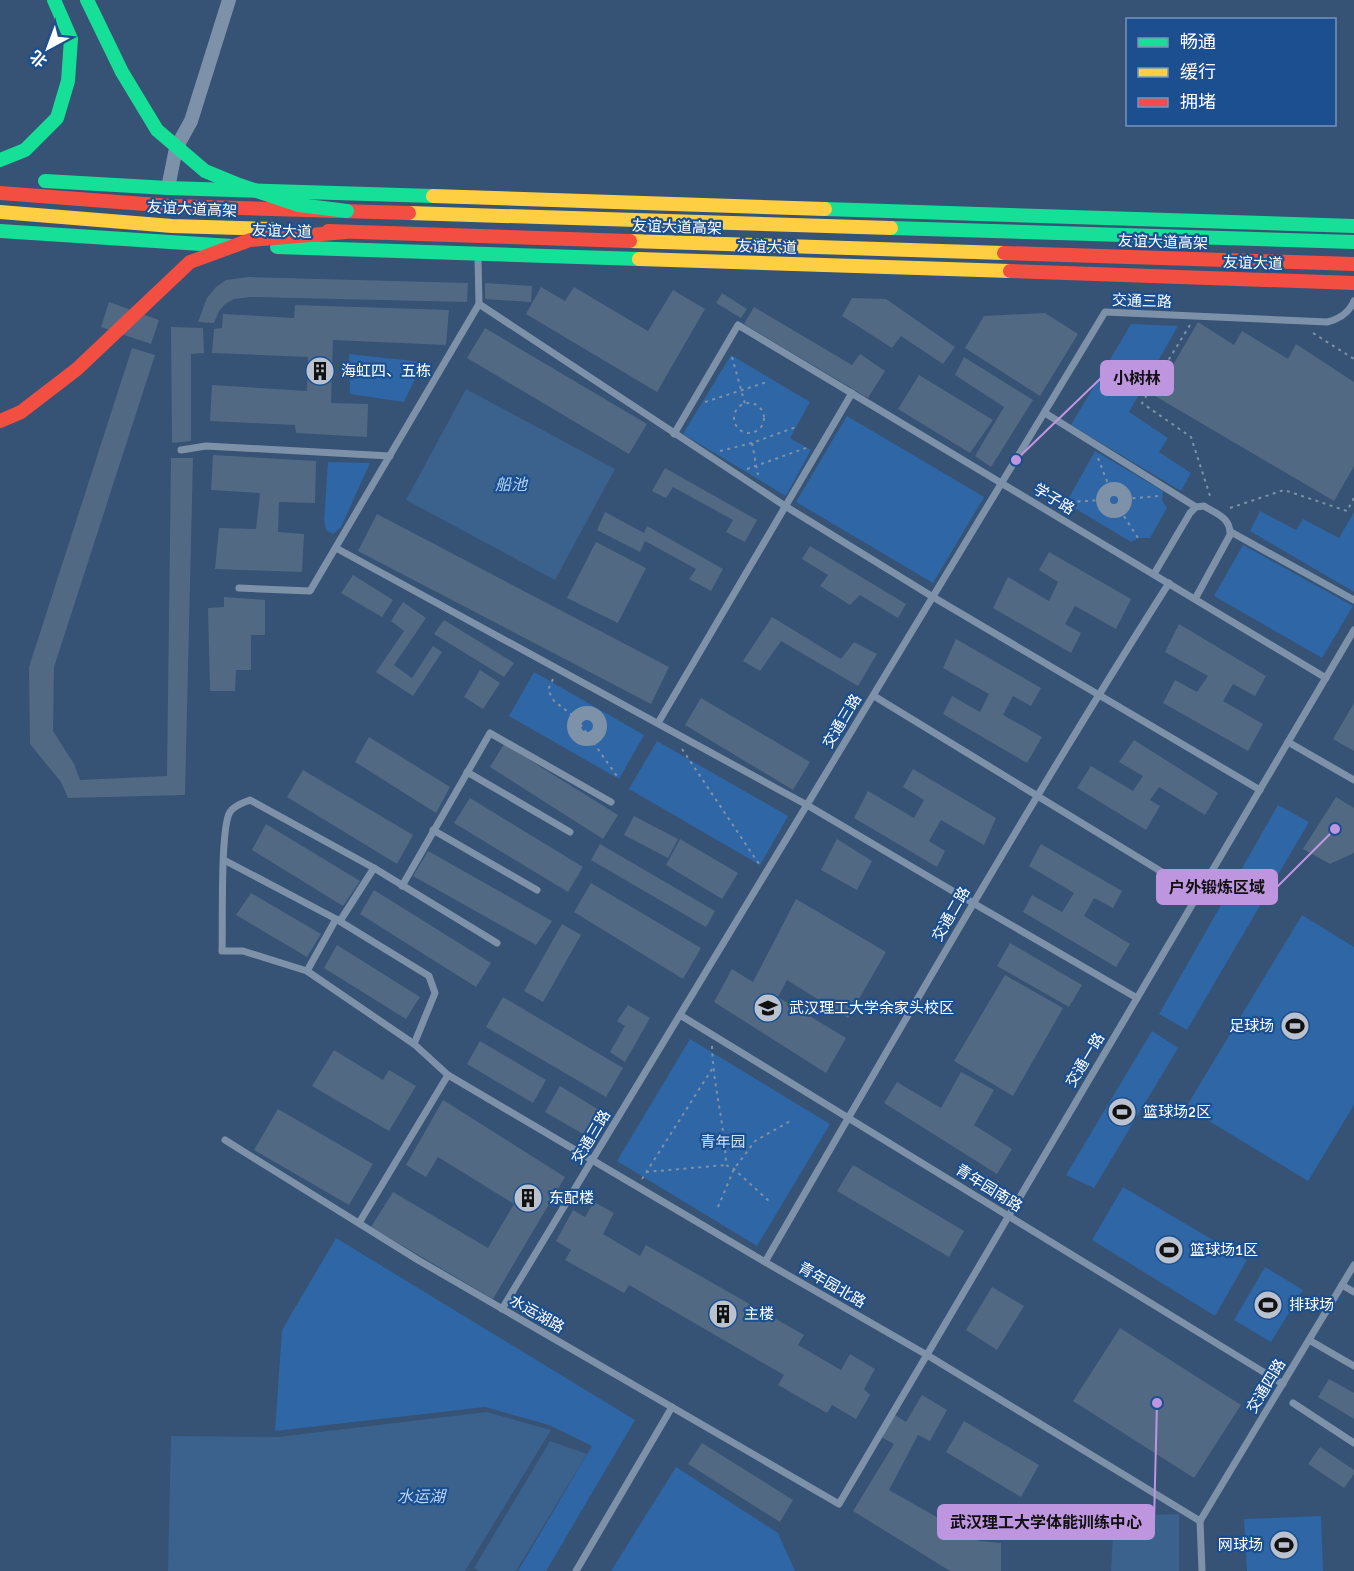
<svg xmlns="http://www.w3.org/2000/svg" width="1354" height="1571" font-family="Signika,'Noto Sans SC',sans-serif">
<rect width="100%" height="100%" fill="#365274"/>
<g fill="#2f66a5">
<polygon points="1131,324 1178,326 1129,412 1168,438 1159,452 1191,473 1181,491 1071,425"/>
<polygon points="349,354 423,362 404,402 350,394"/>
<polygon points="731,355 810,402 790,438 811,450 786,496 683,434"/>
<polygon points="847,416 984,497 933,583 796,502"/>
<polygon points="1095,451 1163,491 1162,500 1167,508 1150,538 1138,538 1131,542 1066,503"/>
<polygon points="328,462 370,463 341,527 333,534 326,530 324,521"/>
<polygon points="1260,511 1296,530 1303,519 1339,538 1354,512 1354,592 1250,531"/>
<polygon points="1243,545 1353,606 1322,658 1214,596"/>
<polygon points="534,672 644,735 619,779 509,716"/>
<polygon points="657,741 788,816 760,865 629,789"/>
<polygon points="1278,805 1309,822 1187,1030 1159,1014"/>
<polygon points="1302,915 1354,947 1354,1105 1308,1181 1186,1107"/>
<polygon points="1152,1031 1178,1048 1094,1188 1066,1175"/>
<polygon points="690,1039 830,1124 757,1246 617,1161"/>
<polygon points="1123,1187 1247,1260 1215,1316 1092,1240"/>
<polygon points="336,1238 635,1420 546,1571 518,1571 592,1446 549,1425 485,1407 275,1431 282,1330"/>
<polygon points="1265,1267 1303,1290 1271,1342 1234,1320"/>
<polygon points="676,1467 778,1533 795,1571 611,1571"/>
<polygon points="1321,1516 1323,1571 1247,1571 1244,1519"/>
</g>
<g fill="#3b618d">
<polygon points="466,389 615,469 555,580 406,500"/>
<polygon points="487,1412 551,1430 465,1571 168,1571 171,1436 278,1437"/>
<polygon points="550,1441 587,1454 516,1571 479,1571 474,1568"/>
<polygon points="1179,1514 1179,1571 1111,1571 1114,1516"/>
</g>
<g fill="#526984">
<polygon points="249,277 468,283 467,302 250,297 234,299 225,304 219,311 214,323 198,322 207,298 216,287 226,280"/>
<polygon points="485,283 532,286 531,302 485,299"/>
<polygon points="541,287 565,301 574,287 648,331 673,290 705,309 657,392 526,314"/>
<polygon points="722,293 747,309 741,318 716,303"/>
<polygon points="852,298 886,299 955,347 943,364 901,336 892,348 842,316"/>
<polygon points="109,302 159,320 151,344 101,327"/>
<polygon points="295,305 449,310 446,345 333,340 331,403 368,404 367,437 296,433 295,425 210,421 212,385 307,391 308,357 212,353 214,329 222,328 223,314 294,318"/>
<polygon points="754,307 852,365 860,354 885,371 868,398 744,324"/>
<polygon points="1045,313 1078,334 1040,396 965,348 984,316"/>
<polygon points="1198,322 1234,345 1242,331 1288,359 1296,344 1354,382 1354,466 1334,501 1155,396"/>
<polygon points="171,327 203,328 204,353 191,354 191,441 172,443"/>
<polygon points="485,328 647,424 629,454 467,358"/>
<polygon points="132,348 155,355 54,667 53,731 74,764 80,780 167,776 171,458 193,458 185,795 68,798 61,782 30,744 29,667"/>
<polygon points="964,357 1033,400 991,467 975,456 1004,407 955,375"/>
<polygon points="919,375 993,420 970,453 898,409"/>
<polygon points="213,455 316,461 315,503 279,502 278,532 304,534 302,572 215,569 219,528 256,529 260,493 211,490"/>
<polygon points="665,468 757,520 745,542 726,532 733,520 673,487 666,498 652,491"/>
<polygon points="605,512 644,533 647,526 723,569 711,591 689,579 696,569 645,541 640,552 597,530"/>
<polygon points="377,514 669,667 651,704 358,551"/>
<polygon points="596,542 646,568 618,623 567,598"/>
<polygon points="810,546 906,604 898,618 860,595 850,605 820,586 828,575 802,559"/>
<polygon points="1049,552 1131,599 1116,629 1075,606 1065,624 1081,633 1071,653 993,608 1008,577 1049,601 1058,582 1039,570"/>
<polygon points="353,575 393,600 382,617 341,593"/>
<polygon points="224,597 265,600 265,635 251,635 251,670 236,670 235,691 210,691 208,608 224,607"/>
<polygon points="403,602 426,618 394,665 412,678 433,646 442,652 413,696 376,672 404,631 391,621"/>
<polygon points="772,617 841,659 854,642 877,654 858,686 781,641 760,671 743,661"/>
<polygon points="444,620 514,663 504,677 434,634"/>
<polygon points="1179,624 1266,676 1255,696 1233,684 1223,701 1263,724 1248,751 1163,703 1175,680 1197,692 1208,676 1165,652"/>
<polygon points="956,639 1041,688 1031,706 1013,696 1003,715 1042,737 1027,763 943,714 952,696 980,712 989,694 943,668"/>
<polygon points="480,670 500,683 483,709 464,697"/>
<polygon points="701,698 810,762 793,790 685,725"/>
<polygon points="1354,703 1354,751 1333,739"/>
<polygon points="369,737 450,787 436,813 355,762"/>
<polygon points="1134,740 1218,793 1205,815 1159,787 1150,800 1160,806 1146,830 1077,788 1091,766 1133,791 1143,776 1119,762"/>
<polygon points="504,744 618,815 603,839 490,767"/>
<polygon points="913,769 996,818 984,845 941,820 929,841 945,851 937,867 854,818 868,791 914,818 924,800 903,787"/>
<polygon points="303,770 413,835 397,864 287,797"/>
<polygon points="1336,797 1354,808 1354,853 1330,864 1303,849"/>
<polygon points="470,798 583,867 568,892 454,823"/>
<polygon points="634,816 678,839 668,858 624,835"/>
<polygon points="266,824 360,881 343,906 252,850"/>
<polygon points="680,839 738,873 722,899 666,865"/>
<polygon points="837,839 872,861 857,890 821,870"/>
<polygon points="600,844 715,911 706,927 591,860"/>
<polygon points="1041,844 1122,891 1113,908 1094,898 1084,916 1130,944 1116,967 1023,912 1032,895 1062,912 1074,893 1029,866"/>
<polygon points="428,851 552,921 536,945 413,876"/>
<polygon points="591,883 701,948 683,979 574,912"/>
<polygon points="374,890 491,963 476,987 360,914"/>
<polygon points="251,893 321,934 307,957 236,915"/>
<polygon points="796,899 886,952 848,1018 787,980 778,997 846,1038 826,1073 714,1002 732,969 753,982"/>
<polygon points="562,924 581,935 543,1002 524,991"/>
<polygon points="1010,943 1082,985 1069,1007 997,966"/>
<polygon points="337,945 420,997 406,1019 324,968"/>
<polygon points="1005,975 1063,1008 1013,1096 954,1061"/>
<polygon points="503,997 623,1068 606,1097 486,1027"/>
<polygon points="628,1005 650,1018 625,1062 610,1052 625,1026 617,1021"/>
<polygon points="480,1041 546,1080 533,1103 467,1064"/>
<polygon points="334,1050 383,1080 389,1070 416,1086 389,1131 312,1086"/>
<polygon points="961,1072 994,1090 974,1125 1012,1149 997,1174 884,1103 897,1082 941,1108"/>
<polygon points="560,1086 602,1112 588,1137 545,1112"/>
<polygon points="443,1100 565,1177 493,1299 371,1227 393,1192 488,1248 514,1204 438,1157 426,1177 406,1165"/>
<polygon points="278,1109 373,1164 349,1205 254,1150"/>
<polygon points="853,1165 964,1231 949,1257 837,1191"/>
<polygon points="594,1202 614,1213 603,1234 640,1256 646,1245 804,1335 798,1345 841,1370 850,1354 875,1369 864,1389 870,1395 856,1419 832,1405 827,1413 778,1385 784,1375 629,1285 624,1293 565,1260 571,1250 556,1241 573,1210 585,1217"/>
<polygon points="992,1287 1024,1306 997,1350 966,1330"/>
<polygon points="1120,1328 1241,1405 1194,1478 1073,1401"/>
<polygon points="1329,1379 1354,1393 1354,1419 1318,1397"/>
<polygon points="922,1395 947,1410 930,1441 918,1435 889,1490 979,1541 1001,1543 1001,1571 950,1571 853,1511 894,1444 881,1437 895,1415 906,1422"/>
<polygon points="964,1421 1039,1465 1021,1497 946,1452"/>
<polygon points="702,1443 793,1500 780,1522 688,1464"/>
<polygon points="1320,1447 1354,1470 1354,1474 1344,1488 1308,1464"/>
</g>
<g fill="none" stroke-linecap="round" stroke-linejoin="round">
<g stroke="#7d92a8" stroke-width="2" stroke-dasharray="3 4.5" stroke-linecap="butt">
<polyline points="1190,325 1142,403 1191,437 1211,499"/>
<polyline points="1313,333 1354,359"/>
<polyline points="732,357 745,404"/>
<polyline points="705,402 767,382"/>
<circle cx="749" cy="418" r="15"/>
<polyline points="752,443 758,475"/>
<polyline points="720,451 752,443 796,427"/>
<polyline points="1098,458 1110,489"/>
<polyline points="747,469 806,448"/>
<polyline points="1125,499 1158,496"/>
<polyline points="1070,502 1102,500"/>
<polyline points="1230,508 1284,490 1347,511 1354,498"/>
<polyline points="1120,510 1138,538"/>
<polyline points="553,679 548,690 554,701 576,718 619,779"/>
<polyline points="682,749 759,864"/>
<path d="M712,1046C713,1086 725,1125 726,1165L734,1169L770,1202"/>
<polyline points="646,1172 726,1165"/>
<polyline points="642,1179 712,1069"/>
<polyline points="718,1207 734,1169 755,1141 792,1120"/>
</g>
<g stroke="#7d92a8" stroke-width="7">
<polyline points="479,304 785,506 933,597 1260,790"/>
<polyline points="1045,413 1196,507"/>
<polyline points="674,434 738,325 1326,678"/>
<polyline points="181,450 206,446 390,456"/>
<polyline points="1231,532 1354,600"/>
<polyline points="336,548 807,805 973,903 1137,998"/>
<path d="M1154,574L1190,513L1196,507L1204,506C1217,514 1231,518 1230,535L1195,599"/>
<polyline points="239,588 310,591 479,304 478,258"/>
<polyline points="874,696 1198,894"/>
<polyline points="658,723 852,393"/>
<polyline points="1288,742 1354,780"/>
<polyline points="467,772 570,832"/>
<polyline points="433,830 537,890"/>
<polyline points="224,860 336,919 429,976 435,993 414,1044"/>
<polyline points="402,886 490,733 611,802"/>
<polyline points="340,921 374,868"/>
<path d="M497,943L374,868L250,800C243,803 235,805 230,812C220,827 223,927 222,951H243L307,971L414,1044L448,1075L765,1262L927,1355L1200,1521"/>
<polyline points="307,971 336,919"/>
<polyline points="680,1015 1283,1384"/>
<polyline points="225,1140 418,1260 839,1504 1354,630"/>
<polyline points="359,1223 448,1075"/>
<path d="M765,1262C897,1034 1027,806 1169,583"/>
<polyline points="1342,1285 1354,1292"/>
<path d="M502,1309L1105,312L1327,322C1339,319 1349,313 1354,301"/>
<polyline points="1309,1340 1354,1366"/>
<polyline points="1293,1403 1354,1443"/>
<polyline points="1200,1521 1354,1265"/>
<polyline points="1200,1521 1202,1571"/>
<polyline points="576,1571 672,1407"/>
</g>
<g stroke="#7d92a8" stroke-width="14">
<polyline points="168,188 176,148 191,121 229,0"/>
<circle cx="1114" cy="500" r="11"/>
<circle cx="587" cy="726" r="13"/>
</g>
<g stroke="#16e098" stroke-width="14">
<polyline points="0,160 25,150 57,118 68,81 71,39 54,0"/>
<polyline points="45,181 168,188 433,196"/>
<polyline points="825,209 1354,226"/>
<polyline points="891,228 1354,242"/>
<polyline points="0,231 232,246"/>
<polyline points="277,247 639,259"/>
</g>
<g stroke="#ffcf43" stroke-width="14">
<polyline points="433,196 825,209"/>
<polyline points="0,212 172,226 274,229"/>
<polyline points="409,213 891,228"/>
<polyline points="630,241 1004,253"/>
<polyline points="639,259 1010,271"/>
</g>
<g stroke="#f24e42" stroke-width="14">
<polyline points="0,193 171,206 409,213"/>
<polyline points="328,231 630,241"/>
<polyline points="1004,253 1354,264"/>
<polyline points="1010,271 1354,283"/>
</g>
<polyline stroke="#16e098" stroke-width="14" points="87,0 122,72 157,130 205,171 239,185 299,205 347,211"/>
<polyline stroke="#f24e42" stroke-width="14" points="0,421 21,412 77,369 190,262 250,240 346,232"/>
</g>
<defs>
<g id="building-disc" transform="scale(1.5)"><circle r="9.5" fill="#b9c2ce" stroke="#1b4f8f"/><path d="M-4-6H4V6H1V3H-1V6H-4ZM-2.5-4.3h1.7v1.8h-1.7ZM.8-4.3h1.7v1.8H.8ZM-2.5-1h1.7V.8h-1.7ZM.8-1h1.7V.8H.8Z" fill="#111"/></g>
<g id="university-disc" transform="scale(1.5)"><circle r="9.5" fill="#b9c2ce" stroke="#1b4f8f"/><path d="M0-5L7-2L0 1L-7-2ZM-4 1L0 2.5L4 1V4Q0 6-4 4Z" fill="#111"/></g>
<g id="stadium-disc" transform="scale(1.5)"><circle r="9.5" fill="#b9c2ce" stroke="#1b4f8f"/><path d="M0-5a6.5 5 0 1 0 0 10a6.5 5 0 1 0 0-10ZM-3.5-1.8h7v3.6h-7Z" fill="#111"/></g>
</defs>
<g fill-rule="evenodd">
<use href="#building-disc" x="320" y="371"/>
<use href="#university-disc" x="768" y="1008"/>
<use href="#stadium-disc" x="1295" y="1026"/>
<use href="#stadium-disc" x="1122" y="1112"/>
<use href="#building-disc" x="528" y="1198"/>
<use href="#stadium-disc" x="1169" y="1250"/>
<use href="#stadium-disc" x="1268" y="1305"/>
<use href="#building-disc" x="723" y="1314"/>
<use href="#stadium-disc" x="1284" y="1545"/>
</g>
<g text-anchor="middle" stroke-width="4.5" stroke-linejoin="round" paint-order="stroke">
<g font-size="15" fill="#fff" stroke="#1b4f8f">
<text transform="translate(192 209) rotate(3)" y="5">友谊大道高架</text>
<text transform="translate(677 227) rotate(2)" y="5">友谊大道高架</text>
<text transform="translate(282 231) rotate(2)" y="5">友谊大道</text>
<text transform="translate(1163 242) rotate(2)" y="5">友谊大道高架</text>
<text transform="translate(767 247) rotate(2)" y="5">友谊大道</text>
<text transform="translate(1253 263) rotate(2)" y="5">友谊大道</text>
<text transform="translate(1142 301) rotate(2)" y="5">交通三路</text>
<text transform="translate(1054 499) rotate(31)" y="5">学子路</text>
<text transform="translate(842 721) rotate(-59)" y="5">交通三路</text>
<text transform="translate(951 914) rotate(-60)" y="5">交通二路</text>
<text transform="translate(1085 1060) rotate(-59)" y="5">交通一路</text>
<text transform="translate(591 1137) rotate(-59)" y="5">交通三路</text>
<text transform="translate(989 1188) rotate(32)" y="5">青年园南路</text>
<text transform="translate(832 1285) rotate(30)" y="5">青年园北路</text>
<text transform="translate(537 1314) rotate(30)" y="5">水运湖路</text>
<text transform="translate(1266 1386) rotate(-59)" y="5">交通四路</text>
</g>
<g font-size="15" fill="#fff" stroke="#1b4f8f" text-anchor="start">
<text x="341" y="376">海虹四、五栋</text>
<text x="789" y="1013">武汉理工大学余家头校区</text>
<text x="1274" y="1031" text-anchor="end">足球场</text>
<text x="1143" y="1117">篮球场2区</text>
<text x="549" y="1203">东配楼</text>
<text x="1190" y="1255">篮球场1区</text>
<text x="1289" y="1310">排球场</text>
<text x="744" y="1319">主楼</text>
<text x="1263" y="1550" text-anchor="end">网球场</text>
</g>
<g font-size="15" fill="#cfe3fa" stroke="#1b4f8f">
<text x="723" y="1147">青年园</text>
</g>
<g font-size="16" font-style="italic" fill="#b5d3f5" stroke="#1b4f8f">
<text x="511" y="490">船池</text>
<text x="421" y="1502">水运湖</text>
</g>
</g>
<path fill="none" stroke="#bd96df" stroke-width="2" d="M1016 460L1101 378M1335 829L1277 887M1157 1403L1154 1522"/>
<g fill="#bd96df" stroke="#1b4f8f" stroke-width="2">
<circle cx="1016" cy="460" r="6"/>
<circle cx="1335" cy="829" r="6"/>
<circle cx="1157" cy="1403" r="6"/>
</g>
<g fill="#bd96df" stroke="#bd96df" stroke-width="2">
<rect x="1101" y="361" width="72" height="34" rx="6"/>
<rect x="1157" y="870" width="120" height="34" rx="6"/>
<rect x="938" y="1505" width="216" height="34" rx="6"/>
</g>
<g font-size="16" text-anchor="middle" font-weight="bold" fill="#111">
<text x="1137" y="384">小树林</text>
<text x="1217" y="893">户外锻炼区域</text>
<text x="1046" y="1528">武汉理工大学体能训练中心</text>
</g>
<rect x="1126" y="18" width="210" height="108" fill="#1b4f8f" stroke="#7695bc" stroke-width="1.5"/>
<rect x="1138" y="38" width="30" height="9" fill="#16e098" stroke="#7695bc" stroke-width="1.5"/>
<text x="1180" y="48" font-size="18" fill="#ffffff">畅通</text>
<rect x="1138" y="68" width="30" height="9" fill="#ffcf43" stroke="#7695bc" stroke-width="1.5"/>
<text x="1180" y="78" font-size="18" fill="#ffffff">缓行</text>
<rect x="1138" y="98" width="30" height="9" fill="#f24e42" stroke="#7695bc" stroke-width="1.5"/>
<text x="1180" y="108" font-size="18" fill="#ffffff">拥堵</text>
<g transform="translate(48 48) rotate(221)" stroke="#1b4f8f" stroke-width="4.5" paint-order="stroke">
<path d="M0-4.5L10 22L0 15L-10 22Z" fill="#ffffff"/>
<text y="-9" font-size="16" font-weight="bold" text-anchor="middle" fill="#ffffff">北</text>
</g>
</svg>
